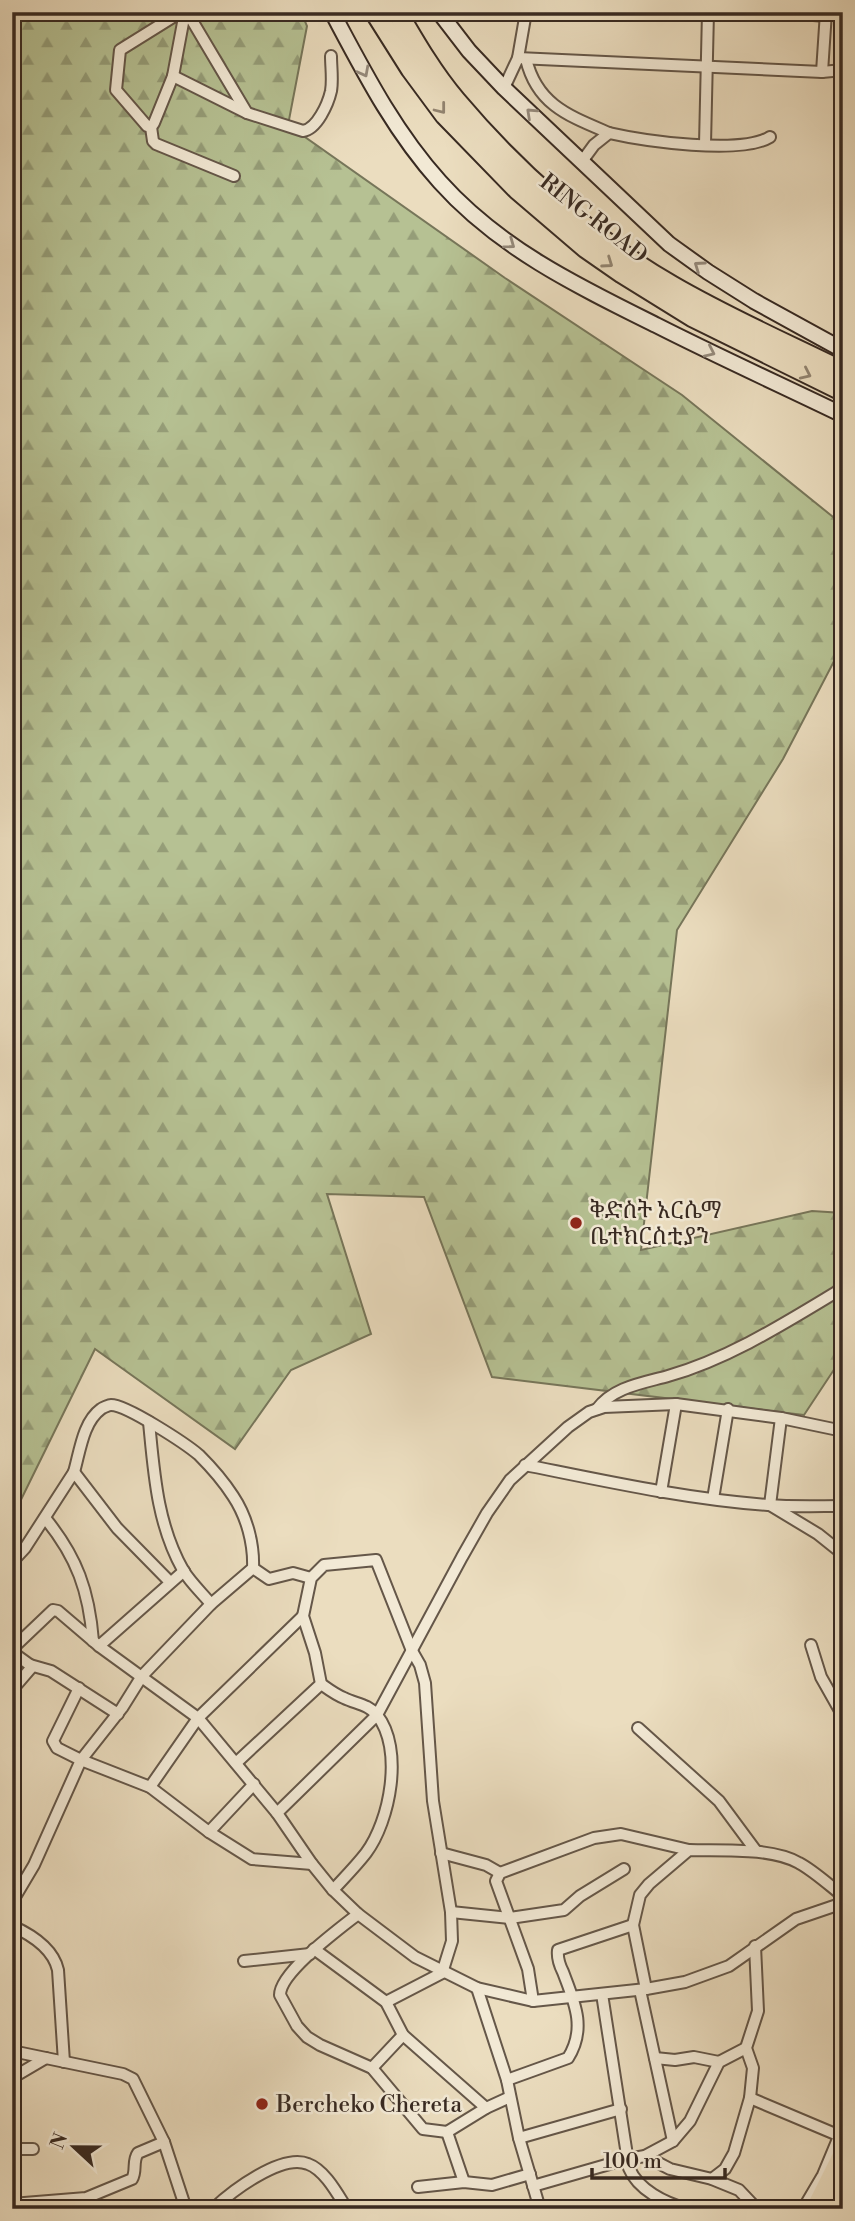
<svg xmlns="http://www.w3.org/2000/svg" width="855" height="2221" font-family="'Libre Bodoni','Noto Serif Ethiopic',serif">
<defs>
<pattern id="forest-firs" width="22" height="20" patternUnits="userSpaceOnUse" patternTransform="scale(1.75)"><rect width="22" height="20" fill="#b6c193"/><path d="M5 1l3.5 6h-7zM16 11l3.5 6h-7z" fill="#959d78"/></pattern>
</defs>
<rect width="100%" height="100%" fill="#ebddbf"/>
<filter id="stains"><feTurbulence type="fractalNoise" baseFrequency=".00286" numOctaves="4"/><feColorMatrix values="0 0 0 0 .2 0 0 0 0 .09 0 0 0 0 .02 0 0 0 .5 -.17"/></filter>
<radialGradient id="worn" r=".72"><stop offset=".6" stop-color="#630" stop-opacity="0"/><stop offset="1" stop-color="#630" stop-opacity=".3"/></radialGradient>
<polygon fill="url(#forest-firs)" stroke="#77765a" stroke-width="2" points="12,12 301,12 307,26 288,125 505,278 682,395 843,525 843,644 783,759 677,930 641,1250 812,1211 843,1213 843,1356 804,1415 492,1377 424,1197 327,1194 371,1334 291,1370 235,1449 95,1349 12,1518"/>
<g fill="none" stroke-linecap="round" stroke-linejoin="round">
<g stroke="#655749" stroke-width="14">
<g id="street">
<polyline points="181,12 120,50 116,90 147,126 151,127 154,123 173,76 185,12"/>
<polyline points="187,12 247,113"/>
<polyline points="775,12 826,16"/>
<polyline points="518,58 822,72 843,70"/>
<path d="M526,59C537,105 569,116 609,133"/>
<polyline points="822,72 826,12"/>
<path d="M173,76L247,113L303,131C317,129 328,104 331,91C333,80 331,67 331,56"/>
<polyline points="504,88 518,58 526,12"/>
<polyline points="151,127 153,141 156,144 234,176"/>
<polyline points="705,144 708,12"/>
<path d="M583,160L594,145L609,133C644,141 741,155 770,137"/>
<path d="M597,1409C613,1387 643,1383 668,1376C731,1358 788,1321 843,1288"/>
<polyline points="781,1418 770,1505 818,1534 843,1554"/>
<path d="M149,1422C154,1473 157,1524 183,1570C190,1582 202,1593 211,1604"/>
<path d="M525,1465C605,1481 686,1499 768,1505C793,1507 818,1506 843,1506"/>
<polyline points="661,1492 676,1404"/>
<polyline points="713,1499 728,1409"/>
<path d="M45,1518C77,1557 89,1591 93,1641"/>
<polyline points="12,1562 25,1548 74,1472 117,1528 170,1582"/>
<polyline points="253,1568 269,1579 293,1573 311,1578"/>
<polyline points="811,1645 821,1677 843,1716"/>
<polyline points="99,1646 184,1571"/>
<polyline points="12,1649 53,1610 58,1611 99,1646 198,1718 277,1813 312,1864 333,1890 358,1914 415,1957 477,1988 533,2001 646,1989 685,1982 729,1966 796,1919 843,1903"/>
<polyline points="12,1652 30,1665 31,1668 12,1690"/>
<polyline points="30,1665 51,1671 118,1714"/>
<path d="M321,1684C328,1689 336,1695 344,1698C356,1704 368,1704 377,1715C404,1749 390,1821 366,1853C356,1866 344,1878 333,1890"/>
<polyline points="79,1688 53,1741 57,1748 81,1760 150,1787 209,1832 252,1859 312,1864"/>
<polyline points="638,1728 719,1801 756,1851"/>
<polyline points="236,1763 321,1684 315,1653 303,1616 311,1578 324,1565 376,1560 412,1651 420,1665 425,1683 433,1801 451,1912 452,1941 442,1973 386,2002"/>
<polyline points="150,1787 198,1718 303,1616"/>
<polyline points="277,1813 377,1715 462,1557 487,1513 510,1480 568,1427 589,1412 604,1407 676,1404 781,1418 843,1431"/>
<polyline points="209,1832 254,1784"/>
<polyline points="441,1853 486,1865 500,1873"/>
<path d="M12,1902L34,1865L81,1760L122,1708L142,1676L211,1604L253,1568C254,1544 247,1517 233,1496C224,1482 211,1467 199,1455C186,1444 127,1405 111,1405C109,1405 102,1408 101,1409C83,1422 80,1451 74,1472"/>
<polyline points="451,1912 510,1918 564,1910 580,1896 624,1869"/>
<path d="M358,1914C339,1929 280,1972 280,1995L297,2026L307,2037L320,2045L372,2068L423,2129L447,2132"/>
<path d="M12,1926C32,1935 53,1948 58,1970L64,2062"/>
<polyline points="314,1949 386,2002 403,2035 486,2108"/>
<polyline points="244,1961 310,1954"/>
<polyline points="477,1988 507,2080 519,2138 540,2209"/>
<path d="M646,1989L633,1925L640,1895L649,1884L689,1850C721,1851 771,1847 799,1863C814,1871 829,1885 843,1896"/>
<polyline points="640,1990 673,2141"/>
<path d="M602,1994L629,2168C638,2190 665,2203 687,2209"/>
<polyline points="533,2001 528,1969 496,1881 500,1873 594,1838 621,1834 689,1850"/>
<polyline points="12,2051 123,2074 133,2079 164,2142 186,2209"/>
<polyline points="655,2058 675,2060 694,2057 719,2062"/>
<polyline points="372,2068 403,2035"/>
<polyline points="12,2078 46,2058"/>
<path d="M507,2080L568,2058C587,2028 574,2001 563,1972C559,1964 557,1958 558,1950L633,1925"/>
<polyline points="750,2098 840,2136"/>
<polyline points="519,2138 621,2109"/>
<polyline points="12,2149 33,2149"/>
<polyline points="645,2156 670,2169 712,2179 739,2190 757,2209"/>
<polyline points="712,2179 725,2169 734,2153 750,2098 753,2068 746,2048 758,2011 755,1946"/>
<polyline points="464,2182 447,2132 486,2108 510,2097"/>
<polyline points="533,2186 627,2159 645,2156 673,2141 690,2121 719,2062 746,2048"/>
<polyline points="418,2187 464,2182 492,2185 530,2174"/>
<path d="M12,2204L86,2198L132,2179C137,2171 132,2161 138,2153L164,2142"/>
<path d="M213,2209C232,2191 282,2153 308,2164C325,2170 338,2195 347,2209"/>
<polyline points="803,2209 823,2175 843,2127"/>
</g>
</g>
<g stroke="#382a22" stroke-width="18">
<g id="secondary">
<path d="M332,12C364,72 394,131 440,182C499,248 577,286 656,325C717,356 781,385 843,415"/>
<polyline points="439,12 469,51 504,88 669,244 708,272 754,301 843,350"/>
</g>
</g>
<g stroke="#382a22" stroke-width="19">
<g id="primary">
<polyline points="814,2209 843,2151"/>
<polyline points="828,2209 843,2181"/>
</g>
</g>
<g stroke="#382a22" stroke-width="23">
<g id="highway">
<polyline points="375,12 411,69 445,115 517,189 586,248 622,273 693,317 843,391"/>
<path d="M397,12C415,43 433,74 456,101C514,170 593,241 672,286C727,318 786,344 843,372"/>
</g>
</g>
<use href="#street" stroke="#f2e9d5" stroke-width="10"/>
<use href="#secondary" stroke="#f2e9d5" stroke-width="14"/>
<use href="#primary" stroke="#ebddbf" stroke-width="16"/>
<use href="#highway" stroke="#ebddbf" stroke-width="19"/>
</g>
<defs><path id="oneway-chevron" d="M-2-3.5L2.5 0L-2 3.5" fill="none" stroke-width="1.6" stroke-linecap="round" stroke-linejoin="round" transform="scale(1.75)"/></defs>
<g stroke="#958a7c">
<use href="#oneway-chevron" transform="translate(364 72) rotate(62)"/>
<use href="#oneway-chevron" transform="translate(531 113) rotate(-137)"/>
<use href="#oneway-chevron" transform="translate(510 244) rotate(36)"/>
<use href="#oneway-chevron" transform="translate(699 266) rotate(-145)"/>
<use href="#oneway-chevron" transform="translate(710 352) rotate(25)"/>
</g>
<g stroke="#928470">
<use href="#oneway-chevron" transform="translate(441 109) rotate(52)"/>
<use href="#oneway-chevron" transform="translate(608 263) rotate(35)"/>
<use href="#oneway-chevron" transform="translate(806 374) rotate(25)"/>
</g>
<g fill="#8f2418" stroke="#f2e9d5" stroke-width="2.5">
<circle cx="576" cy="1223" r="7"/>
<circle cx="262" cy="2104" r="7"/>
</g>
<g text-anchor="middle" stroke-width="5" stroke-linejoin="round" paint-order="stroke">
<g font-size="23" fill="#382a22" stroke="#f2e9d5">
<text transform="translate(594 218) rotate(38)" y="8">RING ROAD</text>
</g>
<g font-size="23" fill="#382a22" stroke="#f2e9d5" text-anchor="start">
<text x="590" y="1218">ቅድስት አርሴማ<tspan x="590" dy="26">ቤተክርስቲያን</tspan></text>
<text x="276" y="2112">Bercheko Chereta</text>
</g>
</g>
<rect width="855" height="2221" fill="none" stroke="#ebddbf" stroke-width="42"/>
<rect x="14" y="14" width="827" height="2193" fill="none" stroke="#382a22" stroke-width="3.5"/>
<rect x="21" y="21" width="813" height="2179" fill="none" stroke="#382a22" stroke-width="2"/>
<g transform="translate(74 2147) rotate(292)" stroke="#f2e9d5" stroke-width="5" paint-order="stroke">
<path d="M0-5L12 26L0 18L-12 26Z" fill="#382a22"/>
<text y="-10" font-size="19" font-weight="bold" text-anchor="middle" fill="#382a22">N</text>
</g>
<path d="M592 2168v10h133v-10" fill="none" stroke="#382a22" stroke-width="3.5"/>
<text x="603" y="2168" font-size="21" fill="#382a22" stroke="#f2e9d5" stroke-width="5" paint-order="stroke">100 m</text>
<rect width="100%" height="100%" filter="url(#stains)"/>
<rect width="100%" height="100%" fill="url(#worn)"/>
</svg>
